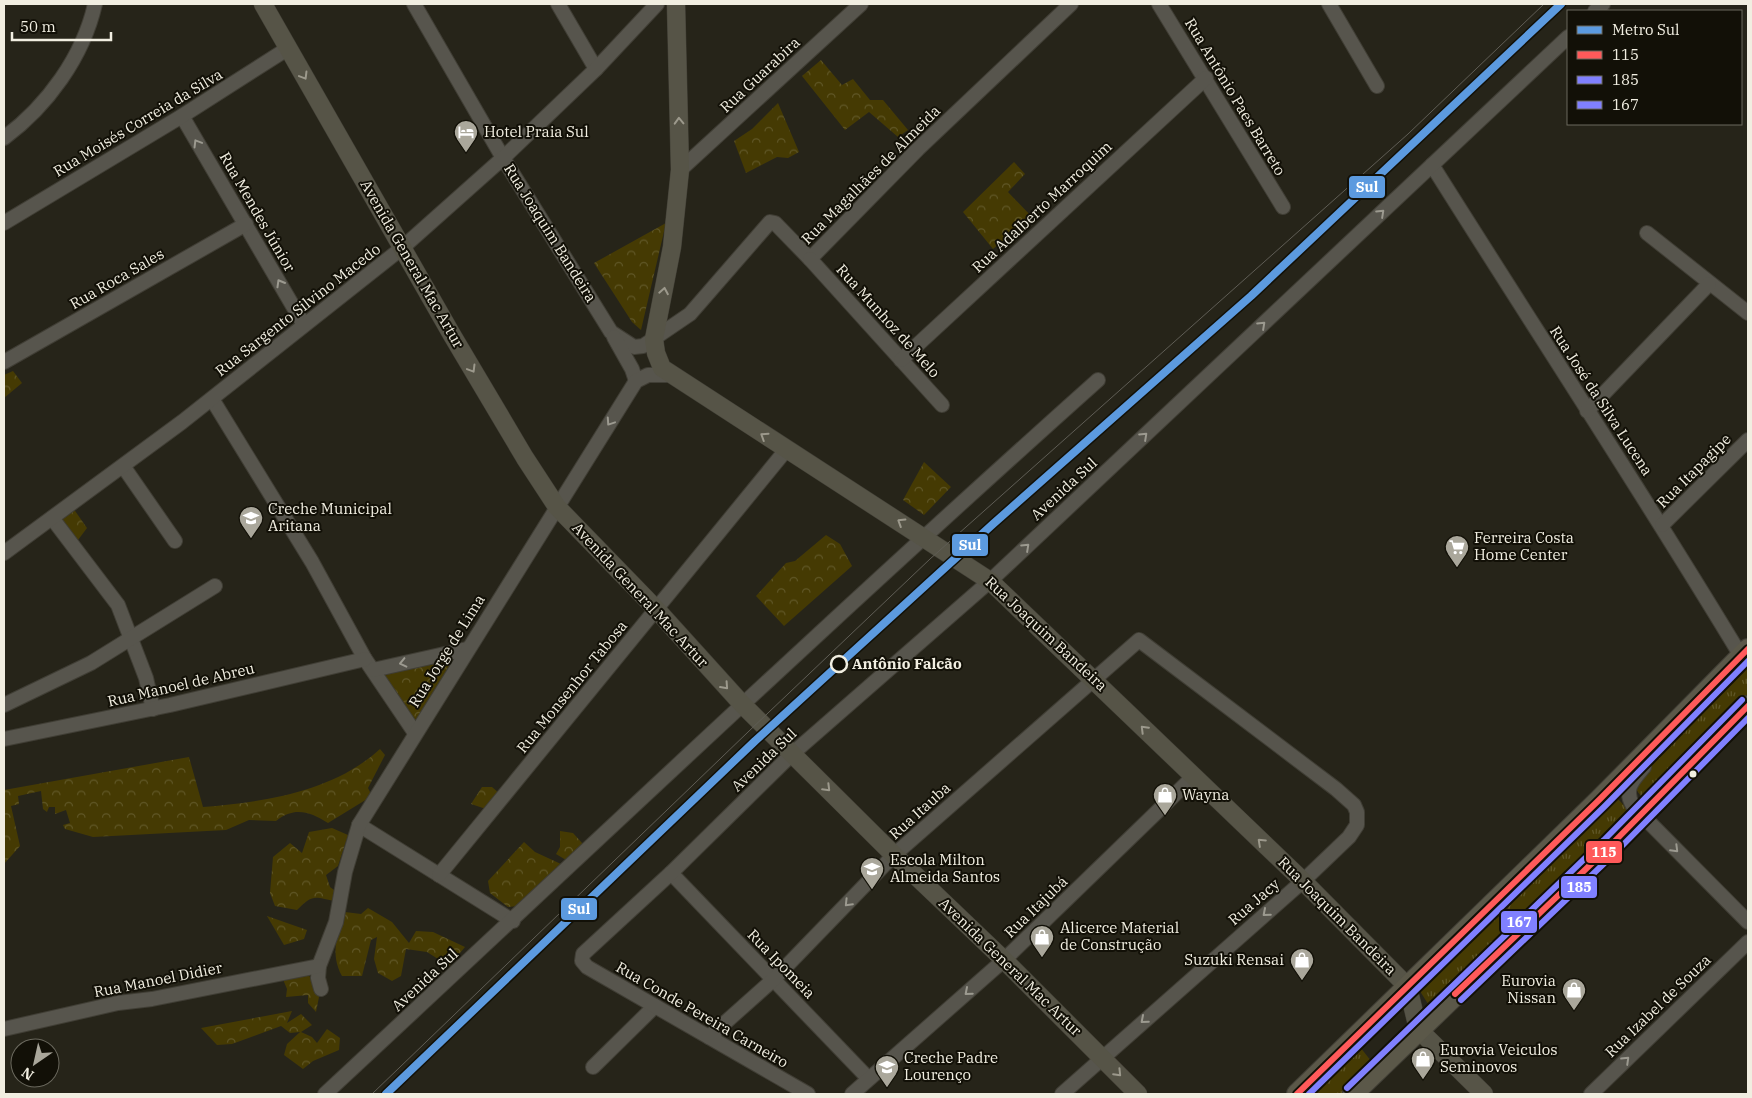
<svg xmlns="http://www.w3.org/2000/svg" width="1752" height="1098" font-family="'IBM Plex Serif',serif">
<defs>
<pattern id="grass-tufts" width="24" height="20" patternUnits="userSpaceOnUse" patternTransform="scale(1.25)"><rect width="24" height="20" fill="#453a03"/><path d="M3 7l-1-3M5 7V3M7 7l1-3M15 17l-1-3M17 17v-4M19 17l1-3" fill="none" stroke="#605727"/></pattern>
<pattern id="forest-crowns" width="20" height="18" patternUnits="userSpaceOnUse" patternTransform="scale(1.25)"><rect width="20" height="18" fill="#453a03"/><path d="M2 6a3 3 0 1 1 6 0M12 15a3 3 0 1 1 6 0" fill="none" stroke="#605727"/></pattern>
</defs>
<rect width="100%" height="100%" fill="#262419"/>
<g fill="url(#grass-tufts)">
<polygon points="1748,666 1748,694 1643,799 1633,785"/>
<polygon points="1617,798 1633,815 1430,1007 1418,988 1525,884"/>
<polygon points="1360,1047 1375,1066 1345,1094 1310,1094"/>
</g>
<g fill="url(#forest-crowns)">
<polygon points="821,60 842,85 853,79 870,100 883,100 908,130 898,137 869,112 845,130 802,76"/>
<polygon points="778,103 799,152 788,158 777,157 746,173 734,141 752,129"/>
<polygon points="1014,162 1025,174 1008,192 1032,217 993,249 963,212"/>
<polygon points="666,223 641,330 632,322 594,263"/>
<polygon points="13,371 22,383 4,398 4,375"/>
<polygon points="924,462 951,487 924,515 903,500"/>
<polygon points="73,508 87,528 75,544 56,520"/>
<polygon points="826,535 840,544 852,566 784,626 756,596 786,563 795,561"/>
<polygon points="456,659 415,726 379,672"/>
<path d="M380,749L385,755L368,788L372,796L328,823C310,812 295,806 276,821L249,820L226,830L93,837L65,829L63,825L70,823L66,810L55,814V807H49L47,812L43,809L41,791L18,796L19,804L11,806L20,846L4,864V790L189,757L203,807C264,802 333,792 380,749Z"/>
<polygon points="482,787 492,787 500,794 486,809 471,804"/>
<path d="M332,828L348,835L338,866L326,875L330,887L338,893L334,901C313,896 312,895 297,910L275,906L270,893L273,857L290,843L302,853L309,832Z"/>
<polygon points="560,831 573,833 583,844 579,853 566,860 556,854 560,847"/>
<polygon points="524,842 535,852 561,864 562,871 518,906 508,907 490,893 488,881"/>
<path d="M368,908L392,922L409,943L416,931L433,932L465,947L449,966L427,952L406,949L401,976L392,981L378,973L374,959L377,937L371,940L362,976H342C330,954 337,934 345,912L361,914Z"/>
<polygon points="267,916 307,930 304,939 284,945"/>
<polygon points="308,973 319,997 316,1012 308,1003 308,995 286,997 287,989 282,977"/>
<polygon points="292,1011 287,1023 301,1014 312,1025 301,1032 312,1037 317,1043 327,1029 340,1038 339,1050 313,1061 303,1069 284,1055 287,1044 300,1032 290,1033 281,1026 232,1044 217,1045 201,1028"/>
</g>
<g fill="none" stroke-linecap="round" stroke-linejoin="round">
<g stroke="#403e35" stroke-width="16">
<g id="minor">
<polyline points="414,4 503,158 611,332 634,347 643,346 690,314 770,222 775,223 810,259 918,149 1071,4"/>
<polyline points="558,4 596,69"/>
<polyline points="1159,4 1283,207"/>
<polyline points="1329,4 1377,86"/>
<polyline points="1595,11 1603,4"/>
<polyline points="182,116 304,325"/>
<path d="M4,138C47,106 83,57 95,4"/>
<path d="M1432,165C1535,329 1641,490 1741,656"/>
<polyline points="680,170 861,4"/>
<polyline points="4,223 182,116 287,49"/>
<polyline points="1647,233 1748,313"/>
<polyline points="810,259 942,405"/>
<polyline points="614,337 632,369 636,381"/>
<polyline points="901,360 1206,78"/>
<polyline points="4,362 246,224"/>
<polyline points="212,399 312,562 365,659 415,733"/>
<polyline points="1587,411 1709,284"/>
<polyline points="123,466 175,541"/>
<polyline points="52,518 118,605 146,678 153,709"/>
<polyline points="1662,525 1748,440"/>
<polyline points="4,553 182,422 402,248 503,158 596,69 657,4"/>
<polyline points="373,670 467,649"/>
<polyline points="4,705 91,663 215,586"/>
<polyline points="4,739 170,705 365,659"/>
<path d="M1644,767C1633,780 1623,789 1633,806L1748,922"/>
<polyline points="359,825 513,921"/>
<polyline points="671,873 868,1078"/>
<polyline points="439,875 786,450"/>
<polyline points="321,989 318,978 319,966 336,922 345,872 359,825 636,381 648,375 670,375"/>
<polyline points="4,1029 118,1003 152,999 319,966"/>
<polyline points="709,1037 774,979 894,855 1139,640 1336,789 1354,805 1357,812 1357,825 1349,837 1303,881 1062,1094"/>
<polyline points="593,1067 655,1006"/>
<path d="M325,1094C582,855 836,614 1098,380"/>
<polyline points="808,1094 587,967 582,961 583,954 671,873 792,754 990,581 1568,37"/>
<polyline points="852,1094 1004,960 1193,777"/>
<polyline points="1591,1094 1748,942"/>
</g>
</g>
<g stroke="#403e35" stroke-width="19">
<g id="major">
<polyline points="263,4 452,335 525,458 557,507 656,609 742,704 894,855 1004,960 1138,1094"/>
<polyline points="676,4 680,170 672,247 654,339 656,353 662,368 990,581 1303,881 1404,983 1408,987 1418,1029 1484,1094"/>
</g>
</g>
<g stroke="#403e35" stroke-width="22">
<g id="highway">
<polyline points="1297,1094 1599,800 1748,649"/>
<polyline points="1353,1094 1610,846 1748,706"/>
</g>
</g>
<use href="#minor" stroke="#57554d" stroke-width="14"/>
<use href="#major" stroke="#565447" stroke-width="18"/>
<use href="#highway" stroke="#5b5849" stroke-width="20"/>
<polyline stroke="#5f5d55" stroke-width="1" points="372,1094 748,732 930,559 1408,134 1544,4"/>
<g stroke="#121007" stroke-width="10">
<g id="bus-1">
<polyline points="1455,994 1610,846 1748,706"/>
<polyline points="1297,1094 1599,800 1748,649"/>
</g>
</g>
<g stroke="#121007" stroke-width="10">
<g id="bus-2">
<polyline points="1461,1000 1616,852 1748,718"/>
<polyline points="1309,1094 1605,806 1748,661"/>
</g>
</g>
<g stroke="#121007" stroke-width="10">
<polyline id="bus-3" points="1347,1088 1604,840 1742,700"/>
</g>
<use href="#bus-1" stroke="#ff5a5a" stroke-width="6"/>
<use href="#bus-2" stroke="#8080ff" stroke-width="6"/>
<use href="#bus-3" stroke="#8080ff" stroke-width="6"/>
<g stroke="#121007" stroke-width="11">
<polyline id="metro-1" points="386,1094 755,741 993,524 1251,296 1561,4"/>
</g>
<use href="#metro-1" stroke="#5c9adf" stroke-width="8"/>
</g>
<defs><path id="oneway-chevron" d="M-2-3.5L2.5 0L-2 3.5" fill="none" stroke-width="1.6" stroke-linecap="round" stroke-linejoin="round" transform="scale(1.25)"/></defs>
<g stroke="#9c998c">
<use href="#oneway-chevron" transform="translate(304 76) rotate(59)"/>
<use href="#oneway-chevron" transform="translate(679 121) rotate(-92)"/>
<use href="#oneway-chevron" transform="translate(664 291) rotate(-80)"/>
<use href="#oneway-chevron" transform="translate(472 369) rotate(59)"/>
<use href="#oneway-chevron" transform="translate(764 436) rotate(-147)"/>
<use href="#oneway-chevron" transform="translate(901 522) rotate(-148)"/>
<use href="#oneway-chevron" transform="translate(725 686) rotate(48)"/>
<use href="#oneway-chevron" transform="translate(1144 729) rotate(-135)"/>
<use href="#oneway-chevron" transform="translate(827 788) rotate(45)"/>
<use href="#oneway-chevron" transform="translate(1261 842) rotate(-137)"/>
<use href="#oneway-chevron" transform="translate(1118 1073) rotate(46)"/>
</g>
<g stroke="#9c9a90">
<use href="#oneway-chevron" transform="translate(197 143) rotate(-121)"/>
<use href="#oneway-chevron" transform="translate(1381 213) rotate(-43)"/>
<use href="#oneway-chevron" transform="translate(280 283) rotate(-120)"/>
<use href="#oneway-chevron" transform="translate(1262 325) rotate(-43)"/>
<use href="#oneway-chevron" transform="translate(610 422) rotate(124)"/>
<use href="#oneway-chevron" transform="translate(1144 436) rotate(-43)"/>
<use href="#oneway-chevron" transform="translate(1026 547) rotate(-43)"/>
<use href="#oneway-chevron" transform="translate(403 663) rotate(167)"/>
<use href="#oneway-chevron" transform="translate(1675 849) rotate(45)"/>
<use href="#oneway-chevron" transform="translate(848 903) rotate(134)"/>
<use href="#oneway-chevron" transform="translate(1266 913) rotate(139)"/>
<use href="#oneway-chevron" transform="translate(968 992) rotate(139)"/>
<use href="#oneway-chevron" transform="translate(1144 1020) rotate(139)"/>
<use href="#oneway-chevron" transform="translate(1626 1060) rotate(-44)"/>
</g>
<defs>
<g id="hotel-pin" transform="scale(1.25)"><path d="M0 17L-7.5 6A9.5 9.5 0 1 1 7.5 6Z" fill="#aaa79b" stroke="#121007"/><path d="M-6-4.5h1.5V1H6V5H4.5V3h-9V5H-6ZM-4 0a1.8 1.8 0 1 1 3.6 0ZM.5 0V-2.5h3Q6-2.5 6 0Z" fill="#fff"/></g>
<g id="school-pin" transform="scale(1.25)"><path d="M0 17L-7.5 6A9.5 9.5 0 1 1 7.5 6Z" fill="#aaa79b" stroke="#121007"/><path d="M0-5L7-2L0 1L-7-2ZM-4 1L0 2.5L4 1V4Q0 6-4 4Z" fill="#fff"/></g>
<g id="supermarket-pin" transform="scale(1.25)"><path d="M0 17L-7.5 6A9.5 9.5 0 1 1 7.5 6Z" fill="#aaa79b" stroke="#121007"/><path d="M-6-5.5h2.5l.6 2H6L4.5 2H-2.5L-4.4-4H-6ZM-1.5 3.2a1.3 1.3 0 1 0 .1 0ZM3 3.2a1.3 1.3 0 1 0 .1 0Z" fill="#fff"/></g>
<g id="shop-pin" transform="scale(1.25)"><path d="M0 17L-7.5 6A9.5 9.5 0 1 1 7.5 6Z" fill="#aaa79b" stroke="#121007"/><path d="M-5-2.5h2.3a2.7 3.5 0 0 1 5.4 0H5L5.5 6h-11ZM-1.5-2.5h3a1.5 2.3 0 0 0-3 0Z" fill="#fff"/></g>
</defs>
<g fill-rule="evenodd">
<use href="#hotel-pin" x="466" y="132"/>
<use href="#school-pin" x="251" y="518"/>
<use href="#supermarket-pin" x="1457" y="547"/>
<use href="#shop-pin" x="1165" y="795"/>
<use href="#school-pin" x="872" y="869"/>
<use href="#shop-pin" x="1042" y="937"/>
<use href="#shop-pin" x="1302" y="960"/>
<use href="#shop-pin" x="1574" y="990"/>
<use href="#shop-pin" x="1423" y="1059"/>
<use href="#school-pin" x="887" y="1067"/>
</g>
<circle fill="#121007" stroke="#f1eee1" stroke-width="2.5" cx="839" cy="664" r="8"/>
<circle fill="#f1eee1" stroke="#121007" stroke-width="2" cx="1693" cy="774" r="4.5"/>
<g text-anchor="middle" stroke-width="4" stroke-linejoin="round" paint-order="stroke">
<g font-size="15" fill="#f1eee1" stroke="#121007">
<text transform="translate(760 75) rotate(-43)" y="5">Rua Guarabira</text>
<text transform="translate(1235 97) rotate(59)" y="5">Rua Antônio Paes Barreto</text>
<text transform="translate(138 123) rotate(-31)" y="5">Rua Moisés Correia da Silva</text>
<text transform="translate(871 175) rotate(-45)" y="5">Rua Magalhães de Almeida</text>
<text transform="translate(1042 207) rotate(-43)" y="5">Rua Adalberto Marroquim</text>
<text transform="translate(257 212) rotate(60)" y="5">Rua Mendes Júnior</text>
<text transform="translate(550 233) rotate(58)" y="5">Rua Joaquim Bandeira</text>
<text transform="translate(412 264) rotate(60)" y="5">Avenida General Mac Artur</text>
<text transform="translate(117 279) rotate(-30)" y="5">Rua Roca Sales</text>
<text transform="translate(298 310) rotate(-38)" y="5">Rua Sargento Silvino Macedo</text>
<text transform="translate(888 321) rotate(48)" y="5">Rua Munhoz de Melo</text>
<text transform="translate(1601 401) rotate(57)" y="5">Rua José da Silva Lucena</text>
<text transform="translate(1694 471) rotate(-45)" y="5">Rua Itapagipe</text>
<text transform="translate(1064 489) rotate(-43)" y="5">Avenida Sul</text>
<text transform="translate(640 595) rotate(47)" y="5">Avenida General Mac Artur</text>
<text transform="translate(1046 634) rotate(43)" y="5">Rua Joaquim Bandeira</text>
<text transform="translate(447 651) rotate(-58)" y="5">Rua Jorge de Lima</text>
<text transform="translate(181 685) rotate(-13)" y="5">Rua Manoel de Abreu</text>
<text transform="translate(572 687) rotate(-51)" y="5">Rua Monsenhor Tabosa</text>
<text transform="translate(764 760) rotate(-44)" y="5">Avenida Sul</text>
<text transform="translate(920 811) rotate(-42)" y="5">Rua Itauba</text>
<text transform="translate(1254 902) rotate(-41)" y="5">Rua Jacy</text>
<text transform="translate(1036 907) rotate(-44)" y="5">Rua Itajubá</text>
<text transform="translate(1337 916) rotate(45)" y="5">Rua Joaquim Bandeira</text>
<text transform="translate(781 964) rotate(46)" y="5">Rua Ipomeia</text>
<text transform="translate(1010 967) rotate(44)" y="5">Avenida General Mac Artur</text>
<text transform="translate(158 980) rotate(-11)" y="5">Rua Manoel Didier</text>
<text transform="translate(425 980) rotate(-43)" y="5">Avenida Sul</text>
<text transform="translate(1658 1006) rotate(-44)" y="5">Rua Izabel de Souza</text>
<text transform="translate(702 1015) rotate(30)" y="5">Rua Conde Pereira Carneiro</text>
</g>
<g font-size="15" fill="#f1eee1" stroke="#121007" text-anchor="start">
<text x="484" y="137">Hotel Praia Sul</text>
<text x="268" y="514">Creche Municipal<tspan x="268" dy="17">Aritana</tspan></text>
<text x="1474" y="543">Ferreira Costa<tspan x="1474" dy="17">Home Center</tspan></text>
<text x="1182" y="800">Wayna</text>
<text x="890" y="865">Escola Milton<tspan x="890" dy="17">Almeida Santos</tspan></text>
<text x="1060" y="933">Alicerce Material<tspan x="1060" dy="17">de Construção</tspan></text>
<text x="1284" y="965" text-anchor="end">Suzuki Rensai</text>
<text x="1556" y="986" text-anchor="end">Eurovia<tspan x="1556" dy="17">Nissan</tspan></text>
<text x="1440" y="1055">Eurovia Veiculos<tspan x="1440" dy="17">Seminovos</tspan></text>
<text x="904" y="1063">Creche Padre<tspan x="904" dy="17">Lourenço</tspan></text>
</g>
<g font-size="15" font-weight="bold" fill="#f1eee1" stroke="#121007" text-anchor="start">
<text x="852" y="669">Antônio Falcão</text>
</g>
</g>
<g stroke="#121007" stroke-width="2">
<rect x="1348" y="175" width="38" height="24" rx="5" fill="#5c9adf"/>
<rect x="951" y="533" width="38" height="24" rx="5" fill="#5c9adf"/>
<rect x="1585" y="840" width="38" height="24" rx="5" fill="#ff5a5a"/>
<rect x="1560" y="875" width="38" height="24" rx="5" fill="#8080ff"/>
<rect x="560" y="897" width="38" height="24" rx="5" fill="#5c9adf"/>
<rect x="1500" y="910" width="38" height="24" rx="5" fill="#8080ff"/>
</g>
<g font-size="14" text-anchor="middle" font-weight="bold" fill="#fff">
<text x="1367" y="192">Sul</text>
<text x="970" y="550">Sul</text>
<text x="1604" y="857">115</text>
<text x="1579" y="892">185</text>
<text x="579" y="914">Sul</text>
<text x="1519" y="927">167</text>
</g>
<rect width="1752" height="1098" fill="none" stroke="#f1eee1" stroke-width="10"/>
<rect x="1567" y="10" width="175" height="115" fill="#121007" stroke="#6b695e"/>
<rect x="1577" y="26" width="25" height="8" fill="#5c9adf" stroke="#6b695e"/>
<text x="1612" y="35" font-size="15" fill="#f1eee1">Metro Sul</text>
<rect x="1577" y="51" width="25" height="8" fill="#ff5a5a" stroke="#6b695e"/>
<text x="1612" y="60" font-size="15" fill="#f1eee1">115</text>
<rect x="1577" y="76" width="25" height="8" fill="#8080ff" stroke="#6b695e"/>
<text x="1612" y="85" font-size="15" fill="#f1eee1">185</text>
<rect x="1577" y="101" width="25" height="8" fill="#8080ff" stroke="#6b695e"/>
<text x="1612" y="110" font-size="15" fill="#f1eee1">167</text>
<g transform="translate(35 1063) rotate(214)"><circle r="24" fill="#121007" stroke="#6b695e"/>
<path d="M0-4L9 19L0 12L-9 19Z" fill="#aaa79b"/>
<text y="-8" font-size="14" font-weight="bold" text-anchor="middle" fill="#f1eee1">N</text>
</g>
<path d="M12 32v8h99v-8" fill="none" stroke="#f1eee1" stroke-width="2.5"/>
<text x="20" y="32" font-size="15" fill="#f1eee1" stroke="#121007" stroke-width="4" paint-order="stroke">50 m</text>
</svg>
